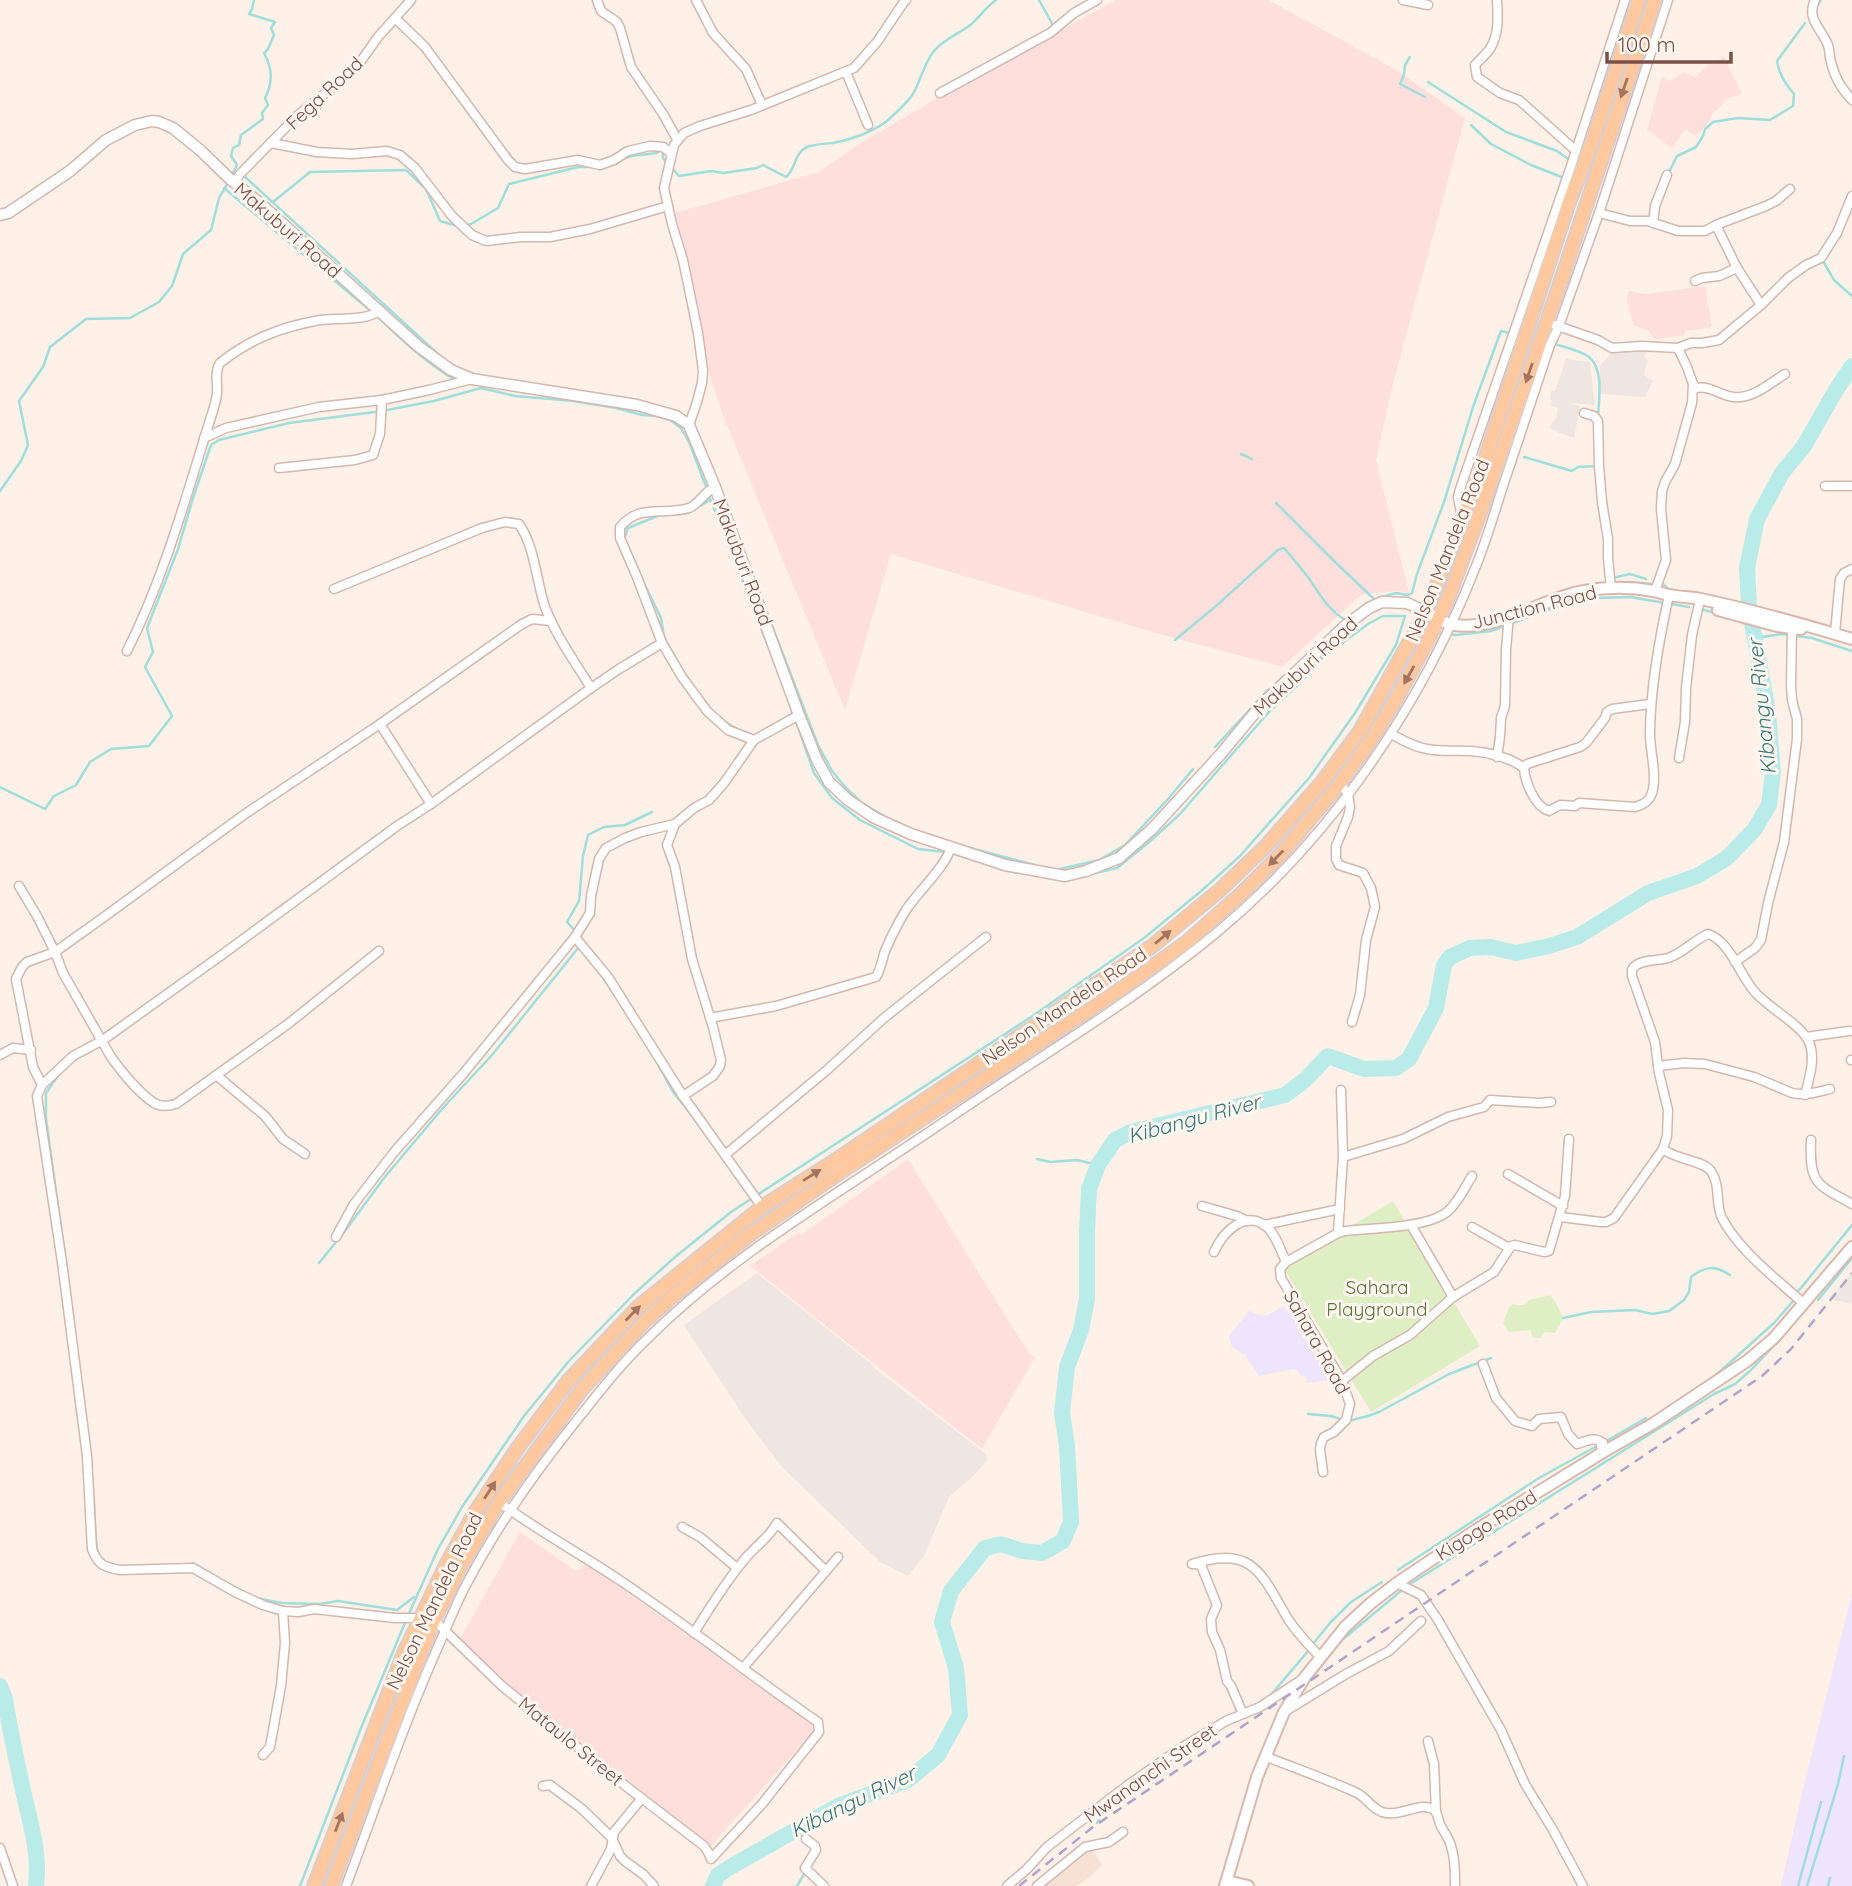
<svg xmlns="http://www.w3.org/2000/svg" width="1852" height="1886" font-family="Quicksand,sans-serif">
<rect width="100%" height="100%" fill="#fff1e7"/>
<polygon fill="#f7e1d5" points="1084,1843 1094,1852 1102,1865 1086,1880 1076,1886 1037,1886"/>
<g fill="#ffdfdb">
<polygon points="1116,0 1268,0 1395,69 1465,118 1393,384 1376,460 1409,593 1397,591 1362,594 1282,667 1149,631 891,554 845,710 726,423 711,380 675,213 819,172 859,144 946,93"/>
<polygon points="1724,57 1742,94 1729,98 1712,114 1711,119 1702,130 1695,136 1685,129 1672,148 1647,130 1662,76 1669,82 1684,72 1695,77 1707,66"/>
<polygon points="1705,286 1712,326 1709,328 1685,331 1684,335 1656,339 1652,337 1649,331 1634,325 1628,307 1627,297 1629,291 1646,294"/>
<polygon points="908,1159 1030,1355 1035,1357 982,1449 750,1266 799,1232 801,1235"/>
<polygon points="520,1532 576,1571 587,1564 817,1727 711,1846 495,1674 460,1639"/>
</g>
<g fill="#efe5e1">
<polygon points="1616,348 1647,350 1645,357 1648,361 1645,368 1644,375 1653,381 1645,397 1600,394 1600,366"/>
<polygon points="1566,359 1590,362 1594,398 1594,405 1570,403 1580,406 1574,438 1557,432 1549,427 1556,418 1558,408 1551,406 1552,400 1550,400 1551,391 1555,391"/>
<polygon points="1852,1272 1852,1304 1830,1299"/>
<polygon points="757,1273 875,1367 875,1369 986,1454 987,1461 972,1477 949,1497 924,1556 908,1576 880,1562 782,1467 744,1417 684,1325"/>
</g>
<g fill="#eee4fb">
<polygon points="1283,1306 1296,1322 1315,1352 1324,1368 1328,1380 1307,1383 1306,1376 1300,1376 1299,1372 1294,1369 1259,1376 1245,1355 1232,1347 1229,1336 1249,1311 1263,1316 1268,1315"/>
<polygon points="1852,1593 1852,1886 1781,1886 1802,1793"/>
</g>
<g fill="#deefc3">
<polygon points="1393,1201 1480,1346 1371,1412 1283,1267"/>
<path d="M1550,1295L1555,1301L1563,1318L1555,1333L1544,1332L1541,1338H1533L1530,1330L1509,1332L1503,1323L1509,1308L1513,1304C1519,1306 1526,1306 1529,1300Z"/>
</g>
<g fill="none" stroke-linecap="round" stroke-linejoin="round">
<g stroke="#9ededb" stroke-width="2.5">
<polyline points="1039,0 1054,27"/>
<polyline points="1815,9 1821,0"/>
<polyline points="1410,57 1405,65 1404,75 1400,84 1425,97"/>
<polyline points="1428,82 1506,132 1557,151 1571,161"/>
<polyline points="1471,125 1491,144 1531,165 1564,178"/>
<polyline points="663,149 663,158 666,162"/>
<polyline points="623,159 631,156 657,153 660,150"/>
<path d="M671,167L679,176L711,171L723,173L757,168L763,165L786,177C796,169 794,153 807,147C814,144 824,144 833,143C851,140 872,132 887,121C896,113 906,104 913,94C921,80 924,63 934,51C943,40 958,34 969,26C979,18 985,8 996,0"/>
<path d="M1669,172L1677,156L1696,147L1703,136L1705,129L1713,122L1738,118L1770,120L1793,106L1794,94C1785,84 1779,74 1777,61L1805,23"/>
<path d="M232,175L237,165L231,156L233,148L239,145L241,135L263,119L262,113L268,105L265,98C273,83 272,67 264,53L268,49L274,35L271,28L275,22L249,14L252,9L254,0"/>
<polyline points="243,175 439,355"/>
<polyline points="224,188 372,312"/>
<polyline points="271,202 273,202 310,172 406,170 426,189 440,221 458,226"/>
<polyline points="465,226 471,224 498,208 509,184 578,167 593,167"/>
<polyline points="1823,261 1834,280 1852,296"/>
<path d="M377,316C401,339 426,363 455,380"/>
<path d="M1552,343C1563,347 1580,350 1589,357C1604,369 1599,399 1598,416"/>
<polyline points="693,422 711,465"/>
<polyline points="1241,454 1252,459"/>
<polyline points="1524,457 1572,471 1578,467 1598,466"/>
<polyline points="0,491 21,461 28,445 19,401 43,367 50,347 86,319 130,318 159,302 172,286 183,254 211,230 219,198 229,181"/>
<polyline points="709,496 768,646"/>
<polyline points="1276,503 1333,560 1375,600"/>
<polyline points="686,512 688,513 710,500"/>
<polyline points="624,539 628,528 660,515"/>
<polyline points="641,577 661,618 664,637 678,663"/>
<polyline points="1612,578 1630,574 1646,579"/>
<polyline points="754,579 818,745 832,771 846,788 862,803 893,821"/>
<polyline points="1628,582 1652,584"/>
<polyline points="1661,582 1668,589 1679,591"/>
<polyline points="1382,597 1396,593 1408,595 1412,593 1417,574 1444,502 1474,404 1498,339 1501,331 1511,333"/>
<polyline points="1701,609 1715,613"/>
<polyline points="1738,620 1754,629 1763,637 1782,634 1812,638 1852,651"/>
<polyline points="1437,633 1456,635 1491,631 1564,604 1596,598 1630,597 1689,607"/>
<path d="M1175,640L1216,606L1278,550L1284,548C1293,559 1304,571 1312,583C1323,599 1328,609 1345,620"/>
<polyline points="788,698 793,715"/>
<polyline points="796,721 814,773 832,798 860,820 918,849 945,852"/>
<polyline points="725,722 741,731"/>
<polyline points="1215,747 1267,691 1297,665"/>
<polyline points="0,787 45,809 54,796 76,785 90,762 111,749 149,746 172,716 145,667 153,652 147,628 178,549 193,498 211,445 219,440 289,423 382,411 434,401 481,388 515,396 574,401 616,408 642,415 657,416 670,420 681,428 689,442 707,489"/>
<polyline points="1329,805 1342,792"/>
<polyline points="955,844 1050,869"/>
<polyline points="952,853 1008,871 1057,879"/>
<polyline points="1056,870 1099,860 1125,845 1169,798 1193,769"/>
<polyline points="577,933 567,922 579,901 583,856 588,835 604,827 625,825 652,812"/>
<polyline points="599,972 619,1001"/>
<polyline points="1049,1046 1077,1025"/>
<polyline points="654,1057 673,1092 690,1113"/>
<polyline points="1007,1070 1029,1058"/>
<polyline points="58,1076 46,1093 46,1119 64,1249"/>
<polyline points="1037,1159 1050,1162 1077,1160 1098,1165"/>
<polyline points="319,1263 348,1227 384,1178 442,1109 492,1055 579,947"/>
<polyline points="1796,1294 1852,1225"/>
<polyline points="1818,1300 1852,1258"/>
<path d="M1563,1318L1591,1312L1635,1310L1652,1314L1669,1311L1684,1300L1689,1292L1691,1277C1705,1266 1715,1265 1730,1275"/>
<polyline points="1716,1375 1774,1323 1794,1300"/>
<polyline points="1308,1414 1331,1416 1341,1419"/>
<polyline points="85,1415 90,1454"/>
<polyline points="1348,1421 1368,1416 1379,1412 1449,1374 1491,1358"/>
<polyline points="1603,1443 1646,1418"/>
<path d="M92,1481C96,1506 93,1530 98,1554"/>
<polyline points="189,1565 193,1563 216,1577"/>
<polyline points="1398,1570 1539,1478 1597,1446"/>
<polyline points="1410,1584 1714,1394 1735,1384 1750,1371 1785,1334"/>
<polyline points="256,1598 282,1603 320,1604 338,1601 397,1610 414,1597"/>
<polyline points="1312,1645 1330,1623 1351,1602 1382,1582"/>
<polyline points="1318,1670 1342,1640 1401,1591"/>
<polyline points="1270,1696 1309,1650"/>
<polyline points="1097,1823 1112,1801"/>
<polyline points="300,1886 361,1728 407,1618 438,1549 462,1507 524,1416 569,1361 634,1294 675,1257 731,1212 1034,1015 1144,938 1200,892 1239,857 1309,778 1355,713 1396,645 1405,616 1383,616 1368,624 1321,659 1302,681 1268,713 1180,814 1148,843 1117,868 1091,874"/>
<polyline points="797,1886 806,1871"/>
<polyline points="1798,1886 1821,1802"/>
<polyline points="1807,1886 1838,1784 1844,1756"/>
<polyline points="1828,1886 1830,1878"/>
</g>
<g stroke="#b9ebe8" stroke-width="16">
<path d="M0,1686L5,1699C10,1731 17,1763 24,1795C31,1826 40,1854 36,1886"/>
<polyline points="713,1886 718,1875 732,1866 838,1806 908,1780 938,1755 960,1715 956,1668 942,1622 951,1591 985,1548 1001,1544 1022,1551 1042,1553 1063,1541 1071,1522 1067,1446 1062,1413 1067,1367 1081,1330 1087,1299 1087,1232 1089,1189 1098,1165 1115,1140 1131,1132 1285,1095 1305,1080 1328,1056 1364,1069 1396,1068 1409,1059 1436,1008 1444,965 1450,957 1470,948 1491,947 1516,953 1549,946 1577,937 1648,893 1697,876 1727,858 1754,830 1769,805 1773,772 1768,712 1749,606 1747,568 1757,519 1782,473 1804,446 1836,390 1852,366"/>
</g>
<g stroke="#d5b7ae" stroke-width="11">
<g id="minor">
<polyline points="597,0 601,11 617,22 620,28 631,67 663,114 677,139"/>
<polyline points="696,0 713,33 746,69 762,105"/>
<polyline points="1403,0 1428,5"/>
<path d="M1497,0C1498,16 1499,33 1491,47C1487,54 1480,59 1475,65L1477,77L1500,93L1519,100L1575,150"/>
<path d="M1815,0C1806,19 1821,28 1828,45C1830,51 1829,56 1831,62C1835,78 1841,88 1852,100"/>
<polyline points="395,18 425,47 508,160 515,167 525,169 578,160 600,165 614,160 628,151 650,146 663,147 671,153"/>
<polyline points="846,72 868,125"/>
<polyline points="940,93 1050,33 1074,13 1097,0"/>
<polyline points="271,143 317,152 352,154 387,151 400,155 415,168 452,216 472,235 486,241 521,237 550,237 590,229 668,206"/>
<polyline points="234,183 240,174 297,116 356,68 378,37 411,0"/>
<polyline points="1599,213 1630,221 1648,221 1678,231 1705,231 1716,225 1766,206 1776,201 1790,189"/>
<polyline points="1653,223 1655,206 1667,175"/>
<polyline points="1716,225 1737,268 1761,305"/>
<polyline points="1695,281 1702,278 1719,276 1737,268"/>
<polyline points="1555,325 1598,340 1612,348 1641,346 1678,348 1691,343 1702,343 1719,340 1761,305 1788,278 1806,265 1821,258 1837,233 1852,196"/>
<path d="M1693,384L1696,388C1711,385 1720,396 1734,397C1753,399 1770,383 1785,374"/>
<polyline points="1584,413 1594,416 1598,421 1599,466 1602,502 1608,539 1608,558 1611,589"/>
<polyline points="689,425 697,402 702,383 703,371 698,333 683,260 672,224 664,188 674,145 684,133 700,126 751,110 854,68 877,42 904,2 906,0"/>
<polyline points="204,438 226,428 319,407 382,400 429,390 472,379"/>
<polyline points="279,468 355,460 373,455 380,434 382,400"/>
<polyline points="1825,486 1852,486"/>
<path d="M715,487C704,492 699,504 689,508C663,516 640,503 620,527V538L637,577L662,643L682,677L707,711L728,730L754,740"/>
<polyline points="1462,518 1458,497 1460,489 1571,166 1625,0"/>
<path d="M334,589L482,528L505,522L519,524C535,547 536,580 545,607C556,636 575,662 591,688"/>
<polyline points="1655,591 1666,560 1661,509 1662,491 1665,482 1675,464 1692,403 1693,384 1687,367 1678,348"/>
<polyline points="1835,633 1840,579 1844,573 1852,569"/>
<path d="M127,651C164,578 186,497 210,420C213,411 216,402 217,394C218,383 214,372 220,363C250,339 281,327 320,320C337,318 366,321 379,311"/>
<path d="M1650,704L1612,709L1607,712L1605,718L1586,743L1580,747L1527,764L1524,768C1525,782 1535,807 1549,811L1560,805L1575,806L1579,803L1635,807C1645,804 1651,800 1653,789C1657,770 1649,749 1650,730C1651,684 1659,640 1669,595"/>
<polyline points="380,724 431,804"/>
<path d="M1391,734C1402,740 1414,747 1427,749C1442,752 1456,750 1471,751C1488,752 1511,758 1524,768"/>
<polyline points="1497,757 1500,737 1501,718 1505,706 1506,650 1509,615"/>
<polyline points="1679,758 1685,722 1686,688 1692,635 1699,604"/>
<polyline points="1340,783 1348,794 1350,807 1348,817 1336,846 1336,859 1339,865 1363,873 1371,888 1375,907 1366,940 1360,995 1352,1022"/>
<polyline points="675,824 667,845 675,867 692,959 713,1027 721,1060 720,1066 713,1076 683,1096"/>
<path d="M19,886L37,916L55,952L63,973L111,1057C121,1071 139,1093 154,1103C161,1107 169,1106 176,1104L288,1024L379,951"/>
<polyline points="575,937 608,977 683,1096 762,1207"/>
<polyline points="1735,962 1755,948 1761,940 1768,903 1784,842 1797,739 1797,719 1792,700 1791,686 1792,628"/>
<path d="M710,1018L776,1006L876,977C881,969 882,960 885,951C891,937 898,923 906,910C917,893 947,865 951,847"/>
<polyline points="1806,1037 1849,1031"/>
<polyline points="0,1055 13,1048 31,1050"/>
<polyline points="1851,1060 1852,1060"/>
<path d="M1658,1066L1684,1063L1705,1064L1754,1077L1792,1093C1805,1096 1817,1092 1830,1089"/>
<polyline points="216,1075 265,1116 283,1139 305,1154"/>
<polyline points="42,1085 33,1067 16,979 22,967 27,962 55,952 104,917 245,814 380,724 522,624 532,619 551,621"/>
<path d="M1811,1140C1809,1185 1817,1184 1852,1204"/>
<path d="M1663,1149C1676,1160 1703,1160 1711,1171C1721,1186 1715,1204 1722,1218C1739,1251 1777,1279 1804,1304"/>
<polyline points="725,1155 827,1070 884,1018 986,937"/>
<polyline points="1343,1157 1403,1139 1448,1117 1484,1107 1490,1100 1539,1103 1551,1102"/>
<polyline points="1508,1174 1563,1206"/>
<polyline points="1202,1206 1237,1216 1247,1221"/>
<path d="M1560,1217L1601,1222H1606L1614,1218L1663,1149L1667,1136L1668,1110L1659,1073L1655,1042L1632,976C1632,971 1631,969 1635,966C1643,959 1659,961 1668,958C1683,953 1694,940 1708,934C1729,940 1740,975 1754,991C1768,1008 1801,1024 1809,1042C1816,1058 1809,1079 1805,1095"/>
<polyline points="1264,1225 1340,1209"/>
<polyline points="1411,1225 1453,1297"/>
<polyline points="1472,1227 1509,1248"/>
<polyline points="1338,1233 1343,1157 1341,1090"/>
<polyline points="336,1237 354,1204 395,1151 463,1074 575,937 590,913 591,896 599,859 606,848 625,838 641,832 675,824 694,808 709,800 724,783 754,740 799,715"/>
<path d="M1214,1252C1223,1232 1245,1209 1267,1227C1276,1235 1281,1251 1286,1262"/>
<path d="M1483,1364L1496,1398L1515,1421L1532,1426L1539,1419L1561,1417L1568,1434L1577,1444C1587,1441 1594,1436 1603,1443L1601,1446L1605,1451"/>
<polyline points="1342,1381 1373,1356 1410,1335 1453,1297 1494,1272 1511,1246 1515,1245 1544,1252 1549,1251 1565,1196 1569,1139"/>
<path d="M1323,1472L1320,1450L1321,1443L1324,1437L1334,1432L1346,1420L1350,1404L1342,1381L1281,1278L1280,1269L1286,1262L1338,1233L1345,1231C1371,1228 1427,1228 1447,1212C1458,1203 1465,1187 1472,1176"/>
<polyline points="682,1527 700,1537 737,1568"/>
<path d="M1192,1564C1253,1545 1261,1573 1288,1619C1297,1633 1309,1645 1320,1657"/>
<polyline points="1195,1564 1201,1565 1217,1605 1211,1619 1212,1632 1220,1650 1227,1681 1231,1686 1243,1714"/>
<polyline points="1397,1583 1421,1595 1438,1620 1501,1730 1525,1784 1553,1830 1583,1886"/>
<path d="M420,1618H395L314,1609L298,1612L283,1611L263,1605L235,1592L193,1568L120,1570C104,1567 98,1565 92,1549L87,1456L62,1262L37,1096L42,1085L73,1056L103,1040L223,954L397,826L431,804L591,688L619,669L662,643"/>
<path d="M434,1620L502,1686L614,1777L704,1846L708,1852L711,1859L762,1804L819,1732L818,1722C751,1676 688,1626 621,1581C581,1554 538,1531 499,1502"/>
<path d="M694,1633C710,1607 725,1583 744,1560C754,1547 770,1537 777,1523L826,1571"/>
<polyline points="743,1668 838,1557"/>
<polyline points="1284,1712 1346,1674 1389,1651 1421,1621"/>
<polyline points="1428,1741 1434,1764 1436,1812"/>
<polyline points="263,1755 270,1747 281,1686 285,1643 283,1611"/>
<path d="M1267,1757C1297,1769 1327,1779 1357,1793C1367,1798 1371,1808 1382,1812C1400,1818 1422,1800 1434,1810C1438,1813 1438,1819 1440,1824C1443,1831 1448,1837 1450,1843C1455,1857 1455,1872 1455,1886"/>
<polyline points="543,1786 550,1785 582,1809 612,1838 620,1856 625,1861 644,1875 654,1886"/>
<polyline points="806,1839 815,1846 816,1850 805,1868 824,1886"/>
<polyline points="0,1848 13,1886"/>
<path d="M346,1886C377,1804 405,1720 441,1640C449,1622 457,1602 466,1585C496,1528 533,1475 573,1425C596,1396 619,1366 646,1340C735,1251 845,1190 948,1119C1037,1058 1131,1003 1215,934C1331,838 1421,707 1476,566C1486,541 1494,515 1502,489C1518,441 1534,393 1550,345L1559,326L1599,213L1668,0"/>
<polyline points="591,1886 611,1849 614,1832 642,1798"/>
<polyline points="1007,1886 1026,1870 1047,1847 1128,1785 1181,1748 1226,1721 1260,1707 1301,1680"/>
<polyline points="1037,1886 1085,1847 1109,1842 1123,1832"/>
</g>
</g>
<g stroke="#d5b7ae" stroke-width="13">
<polyline id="tertiary" points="0,215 8,213 70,171 106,140 135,125 152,121 159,122 173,128 200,150 230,179 262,205 418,346 451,370 472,379 637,405 676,416 689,425 715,487 799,715 817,760 829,782 848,800 875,818 911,834 1005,865 1065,876 1086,871 1119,858 1152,829 1220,755 1263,703 1346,625 1369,608 1382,602 1407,603 1426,612"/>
</g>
<g stroke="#dbb8ad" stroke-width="14">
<g id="secondary">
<polyline points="1718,610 1777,626 1801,629"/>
<path d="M1426,612C1435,618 1444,623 1455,625C1498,631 1543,598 1584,591C1606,587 1632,587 1654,591C1659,592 1664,594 1669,595C1680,597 1691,597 1701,599C1752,610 1802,624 1852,639"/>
<polyline points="1227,1881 1248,1886"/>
<polyline points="1225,1886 1257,1777 1284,1712 1305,1677 1345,1627 1371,1603 1397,1583 1476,1530 1605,1451 1654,1423 1747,1361 1774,1338 1852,1247"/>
</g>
</g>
<g stroke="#dacecc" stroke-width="16">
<g id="primary">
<polyline points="314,1886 404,1653 447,1563 474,1514 517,1449 568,1381 638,1307 762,1207 839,1158 1151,947 1220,890 1266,846 1322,782 1360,731 1426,612 1462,520 1482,469 1569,202 1591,146 1639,0"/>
<polyline points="331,1886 434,1620 459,1569 499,1502 582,1389 645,1321 674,1295 748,1236 845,1169 1115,993 1187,942 1241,894 1279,856 1340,783 1371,740 1396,699 1426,644 1447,601 1481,510 1547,322 1655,0"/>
</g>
</g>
<use href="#minor" stroke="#fff" stroke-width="8"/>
<use href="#tertiary" stroke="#fff" stroke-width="10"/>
<use href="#secondary" stroke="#fff" stroke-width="10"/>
<use href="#primary" stroke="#ffc89e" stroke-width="12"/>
<polyline stroke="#b1a3cb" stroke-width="2.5" stroke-dasharray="10 7" stroke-linecap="butt" points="1019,1886 1093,1827 1762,1376 1791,1349 1852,1273"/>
</g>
<defs><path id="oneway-solid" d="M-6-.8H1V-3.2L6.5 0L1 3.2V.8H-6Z" transform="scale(1.75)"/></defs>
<g fill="#a37462">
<use href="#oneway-solid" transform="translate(1624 88) rotate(109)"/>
<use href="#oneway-solid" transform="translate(1529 373) rotate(109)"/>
<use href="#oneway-solid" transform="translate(1409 675) rotate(119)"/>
<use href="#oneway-solid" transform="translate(1276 858) rotate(134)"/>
<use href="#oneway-solid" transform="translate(1163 937) rotate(-40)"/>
<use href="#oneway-solid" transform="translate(812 1175) rotate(-32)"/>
<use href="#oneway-solid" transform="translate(633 1313) rotate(-45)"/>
<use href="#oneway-solid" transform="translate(490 1490) rotate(-57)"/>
<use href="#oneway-solid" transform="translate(339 1822) rotate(-69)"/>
</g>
<g text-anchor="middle" stroke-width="6" stroke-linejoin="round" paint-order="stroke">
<g font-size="19" fill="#7c5048" stroke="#fff6f0">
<text transform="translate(324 93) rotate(-43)" y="7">Fega Road</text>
<text transform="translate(288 230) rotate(41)" y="7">Makuburi Road</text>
<text transform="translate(1447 550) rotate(-68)" y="7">Nelson Mandela Road</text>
<text transform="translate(743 562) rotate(69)" y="7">Makuburi Road</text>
<text transform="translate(1534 607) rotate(-14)" y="7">Junction Road</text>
<text transform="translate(1305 666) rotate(-43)" y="7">Makuburi Road</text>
<text transform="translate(1064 1006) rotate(-34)" y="7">Nelson Mandela Road</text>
<text transform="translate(1317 1342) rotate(61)" y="7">Sahara Road</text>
<text transform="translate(1486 1525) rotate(-32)" y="7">Kigogo Road</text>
<text transform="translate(434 1601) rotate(-64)" y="7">Nelson Mandela Road</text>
<text transform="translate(571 1741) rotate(39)" y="7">Mataulo Street</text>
<text transform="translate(1150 1773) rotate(-35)" y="7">Mwananchi Street</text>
</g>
<g font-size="19" fill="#577739" stroke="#fff6f0">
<text x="1377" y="1294">Sahara<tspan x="1377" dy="22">Playground</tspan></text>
</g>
<g font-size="21" font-style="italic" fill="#367b79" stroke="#fff6f0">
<text transform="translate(1762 707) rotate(-96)" y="7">Kibangu River</text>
<text transform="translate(1194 1119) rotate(-15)" y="7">Kibangu River</text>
<text transform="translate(853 1802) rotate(-26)" y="7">Kibangu River</text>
</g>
</g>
<path d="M1607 52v10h124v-10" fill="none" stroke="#7c5048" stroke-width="3.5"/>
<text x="1618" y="52" font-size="21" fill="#7c5048" stroke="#fff6f0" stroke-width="5" paint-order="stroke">100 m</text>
</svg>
